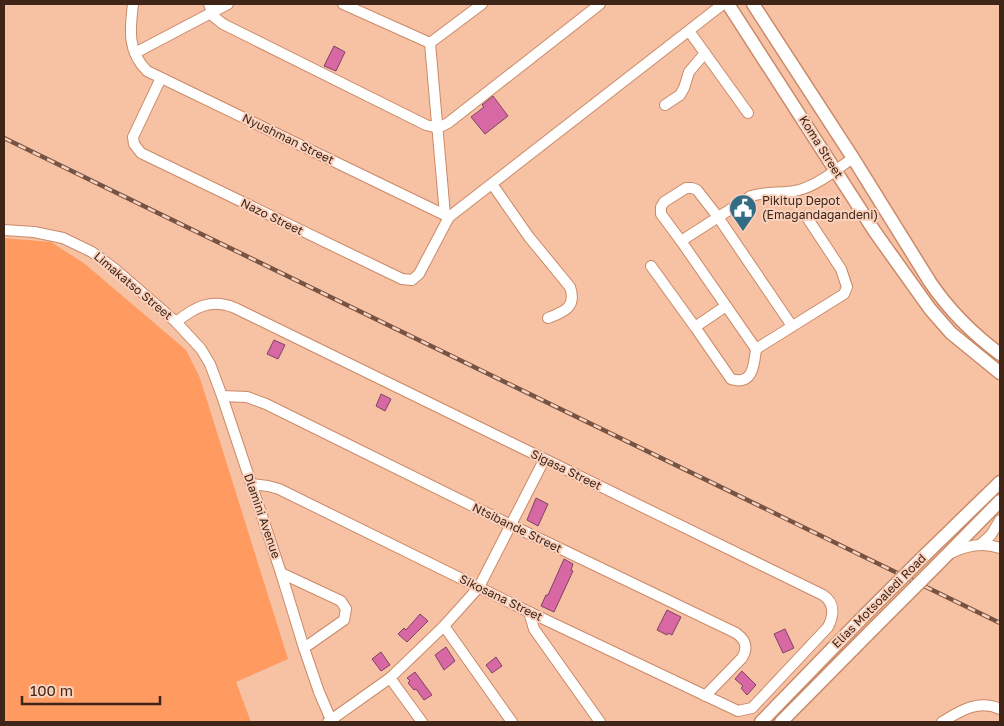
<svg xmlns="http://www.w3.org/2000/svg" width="1004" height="726" font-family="'Golos Text',sans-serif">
<rect width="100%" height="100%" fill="#f7c1a4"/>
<polygon fill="#ff9a61" points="4,238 51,242 85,264 186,350 200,378 288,659 236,682 251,722 4,722"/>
<g fill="#d868a4" stroke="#7f4363">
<polygon points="334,46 345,52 336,71 324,66"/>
<polygon points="493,96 508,116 485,134 471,117 484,107 482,105"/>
<polygon points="274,340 285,345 278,359 267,354"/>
<polygon points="381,394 391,399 385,411 376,406"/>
<polygon points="536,498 548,504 538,526 527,520"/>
<polygon points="564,559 573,564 571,570 573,571 554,612 541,606 546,595 548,595"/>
<polygon points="667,610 681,617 672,635 668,633 667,635 657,630"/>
<polygon points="420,614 428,621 407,642 398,634 404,628 406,630"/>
<polygon points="785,629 794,648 783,653 774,634"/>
<polygon points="446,647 455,661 444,670 435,655"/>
<polygon points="381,652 390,665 381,671 372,659"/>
<polygon points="496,657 502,666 492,673 486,665"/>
<polygon points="742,671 756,685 747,695 741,688 743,686 735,679"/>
<polygon points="415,672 432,695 424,700 416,689 414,690 408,683 410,681 407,678"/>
</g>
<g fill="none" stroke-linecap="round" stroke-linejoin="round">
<g stroke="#ca8a68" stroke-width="12">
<g id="minor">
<path d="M133,4C130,29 127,51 147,71L449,217"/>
<polyline points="209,4 213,16 223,24 426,125 438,128 448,123 600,4"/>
<polyline points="343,4 430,43"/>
<polyline points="689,31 748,113"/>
<polyline points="430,43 445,215"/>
<polyline points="430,43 482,4"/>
<polyline points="135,53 228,4"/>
<polyline points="161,78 133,137 134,144 141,153 402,279 412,280 419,274 449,217 723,4"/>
<polyline points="665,105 680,95 684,88 689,72 705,53"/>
<path d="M492,184L529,237L570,287C577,307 564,312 548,318"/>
<polyline points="4,230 34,232 63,238 92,252 115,269 176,322 201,349 210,364 222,396 281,573 304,648 319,692 332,722"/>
<path d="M681,241L751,196C767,191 783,194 799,190C818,185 837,169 853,158"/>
<polyline points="651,266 695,327 726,306"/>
<path d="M176,322C195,307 211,298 235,308L823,595C835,603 834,615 828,627L752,708L738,711L529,612L279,489L268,486L251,484"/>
<polyline points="792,326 718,217 697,190 692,188 686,188 664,202 661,207 661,214 681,241 756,349 844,294 847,287 841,269 806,216"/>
<path d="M695,327L731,379C753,386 754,365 756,349"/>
<path d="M222,396L247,397L266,404L511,525L736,633C746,640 748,648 742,658L705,696"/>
<polyline points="981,544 991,535 1000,520"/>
<path d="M951,553C967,545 983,542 1000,548"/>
<polyline points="281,573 341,601 346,609 344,620 304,648"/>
<polyline points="529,612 534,629 600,722"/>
<polyline points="444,626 512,722"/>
<polyline points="390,678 422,722"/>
<polyline points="328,722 390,678 444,626 479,587 544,460"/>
<path d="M942,722C960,711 978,699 1000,709"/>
</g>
</g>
<g stroke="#ca8a68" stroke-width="15">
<g id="major">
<polyline points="728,4 875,232 930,309 951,333 1000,373"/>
<path d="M753,4L853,158L930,282C949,310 973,334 1000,354"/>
<polyline points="922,558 1000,482"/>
<polyline points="934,568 1000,501"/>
<polyline points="761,722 865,615"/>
<polyline points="781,722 876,626"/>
</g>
</g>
<use href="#minor" stroke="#fff" stroke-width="10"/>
<use href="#major" stroke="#fff" stroke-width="12"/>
<g stroke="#765342" stroke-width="4.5">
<polyline id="rail" points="4,138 1000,623"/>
</g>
<use href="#rail" stroke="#fad1bc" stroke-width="2.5" stroke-dasharray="8" stroke-linecap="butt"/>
<g stroke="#ca8a68" stroke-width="15" stroke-linecap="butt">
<g id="major-bridge">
<polyline points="865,615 922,558"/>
<polyline points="876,626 934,568"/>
</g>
</g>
<use href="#major-bridge" stroke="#fff" stroke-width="12"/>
</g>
<defs>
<g id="civic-pin" transform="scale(1.4375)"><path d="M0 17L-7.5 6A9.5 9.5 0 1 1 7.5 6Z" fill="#326c85" stroke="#fad1bc"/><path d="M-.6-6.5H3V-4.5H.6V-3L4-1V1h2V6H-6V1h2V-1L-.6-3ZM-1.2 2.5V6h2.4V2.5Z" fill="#fff"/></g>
</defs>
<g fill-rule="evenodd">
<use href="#civic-pin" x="743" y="208"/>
</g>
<g text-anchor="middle" stroke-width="4" stroke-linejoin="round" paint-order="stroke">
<g font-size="12" fill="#3f2518" stroke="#fad1bc">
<text transform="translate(288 139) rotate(26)" y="4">Nyushman Street</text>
<text transform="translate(821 147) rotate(58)" y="4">Koma Street</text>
<text transform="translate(272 217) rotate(26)" y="4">Nazo Street</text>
<text transform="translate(133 286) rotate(40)" y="4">Limakatso Street</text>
<text transform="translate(566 470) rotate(26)" y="4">Sigasa Street</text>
<text transform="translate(262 516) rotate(71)" y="4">Dlamini Avenue</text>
<text transform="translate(517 528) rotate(26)" y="4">Ntsibande Street</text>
<text transform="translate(501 598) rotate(26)" y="4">Sikosana Street</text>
<text transform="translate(879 601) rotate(-45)" y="4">Elias Motsoaledi Road</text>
</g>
<g font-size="12" fill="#3f2518" stroke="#fad1bc" text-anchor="start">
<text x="762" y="205">Pikitup Depot<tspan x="762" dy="14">(Emagandagandeni)</tspan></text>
</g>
</g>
<rect width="1004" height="726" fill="none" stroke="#3f2518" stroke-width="10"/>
<path d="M22 696v8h138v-8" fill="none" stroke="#3f2518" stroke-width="2.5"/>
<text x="30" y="696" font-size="15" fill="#3f2518" stroke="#fad1bc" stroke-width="4" paint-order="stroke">100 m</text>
</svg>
